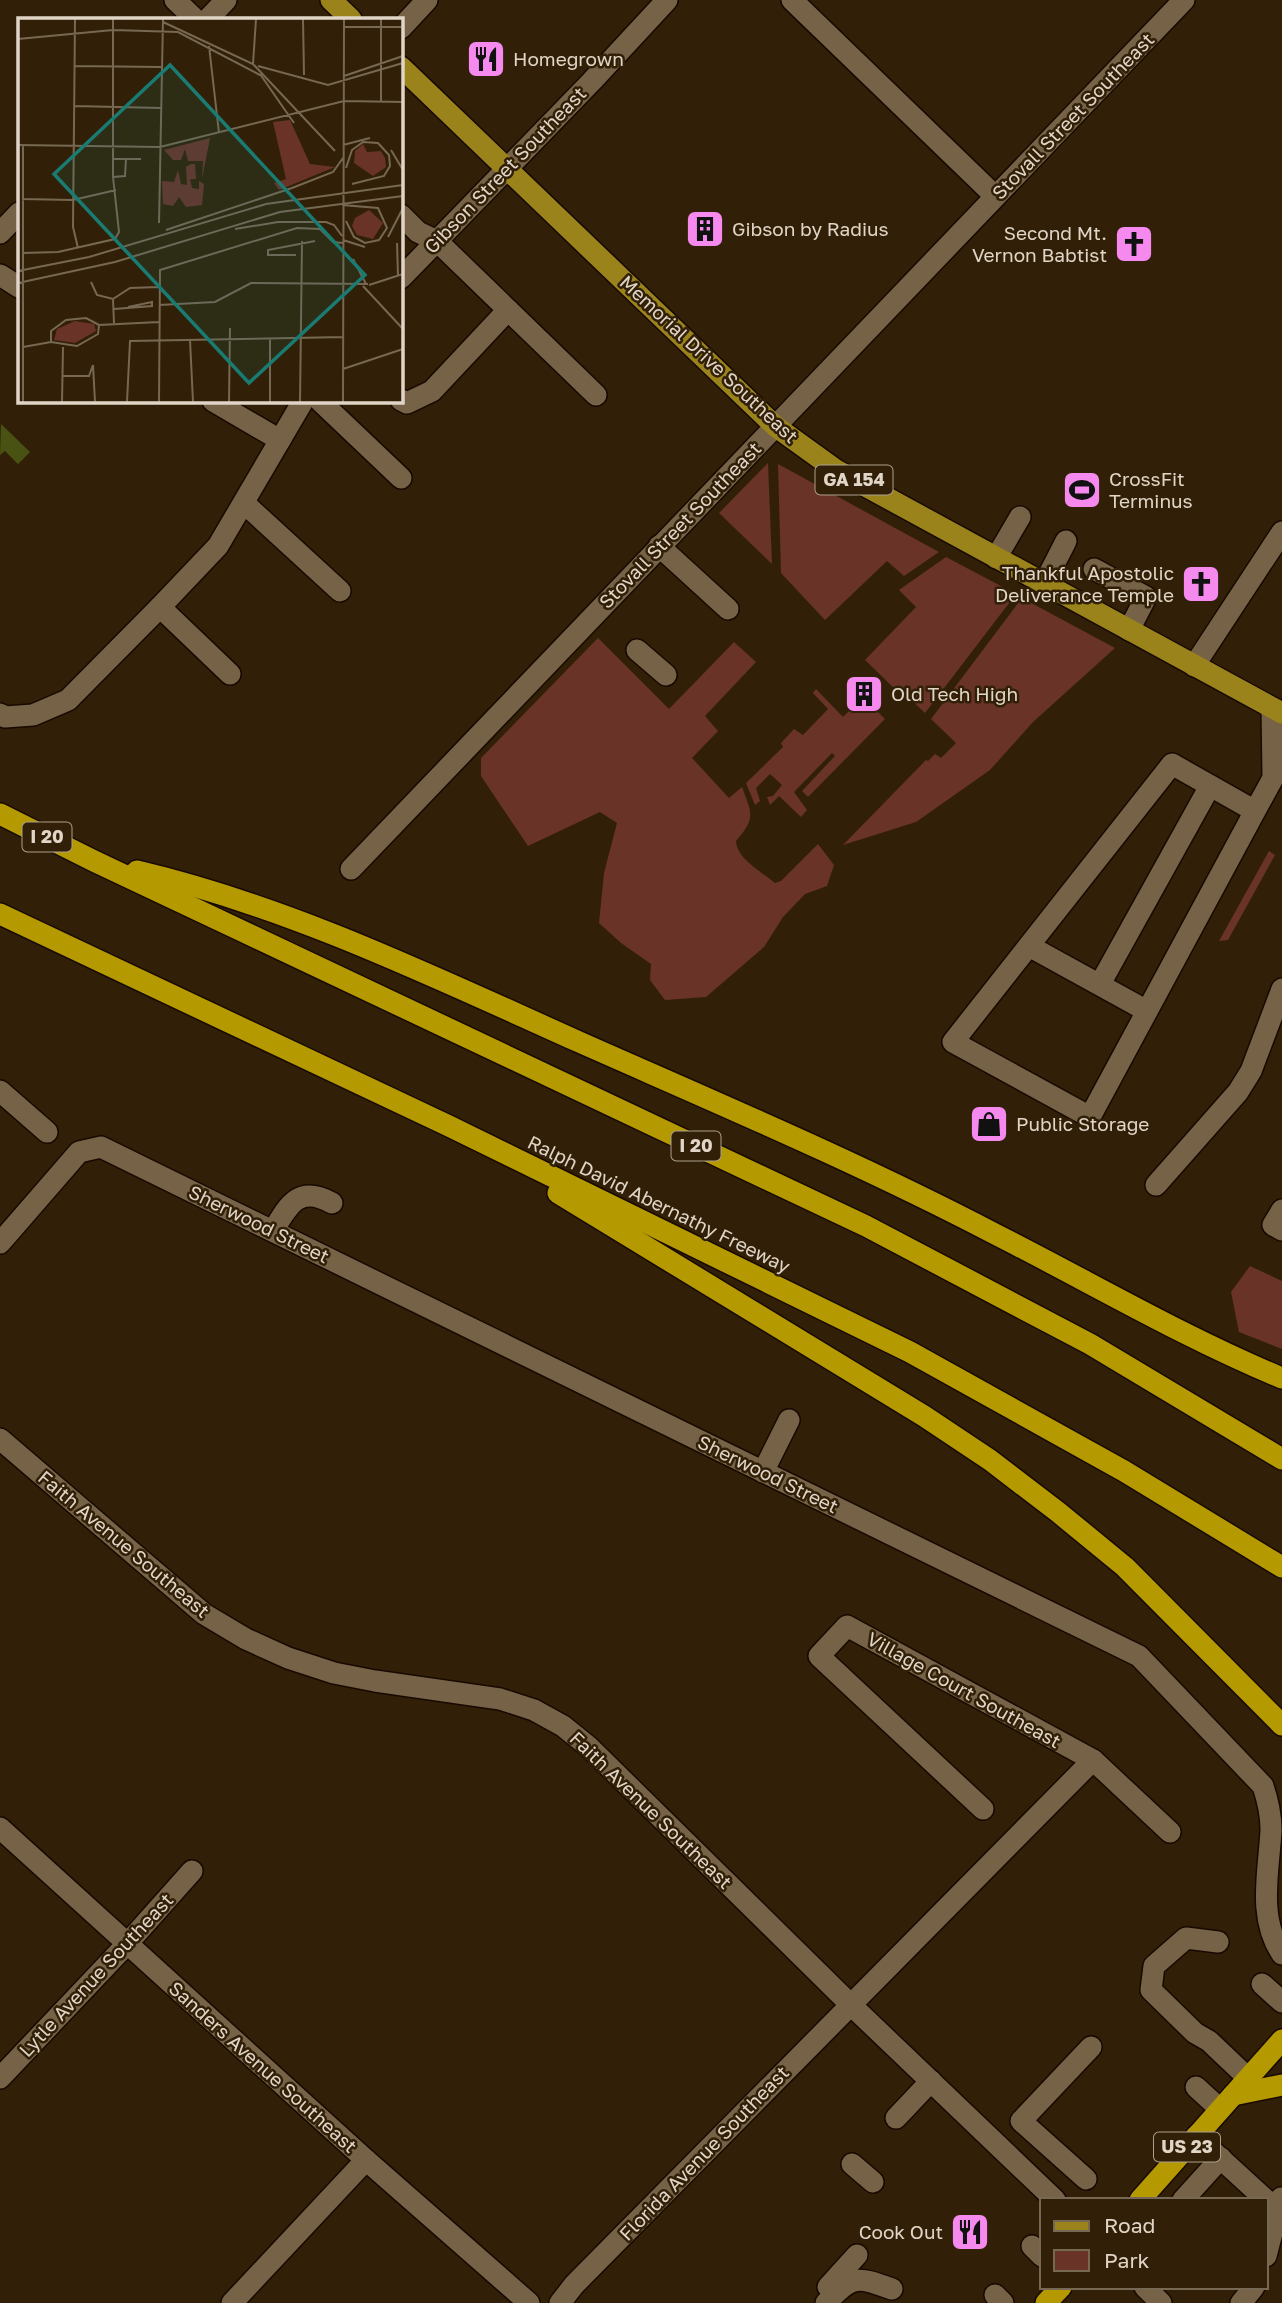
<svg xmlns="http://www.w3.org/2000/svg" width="1282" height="2303" font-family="'Golos Text',sans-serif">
<rect width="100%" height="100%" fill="#312007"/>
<g fill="#693328">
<polygon points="768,463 772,564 719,513"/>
<polygon points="778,464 939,552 904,576 887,561 825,620 781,573"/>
<polygon points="946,557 1016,594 925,713 900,689 897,691 865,660 916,607 899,590"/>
<polygon points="1022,598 1115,648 1033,722 990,770 916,822 843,845 926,760 928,761 935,754 941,758 956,743 931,719"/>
<path d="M598,638L669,709L734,642L756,662L705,716L718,731L692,758L729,798L742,787C752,814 756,818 736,841C737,859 762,872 775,883L781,881L818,844L834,865L827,886L805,894L783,917L764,947L706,997L665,1000L650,980L651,964L621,943L599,923L604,873L617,823L600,812L528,846L481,776V758Z"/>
<polygon points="816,689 843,717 863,697 885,719 808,797 802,791 835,756 832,753 794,792 807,810 801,817 779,796 770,805 767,797 773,796 782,785 770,774 756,788 760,801 755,805 746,783 783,747 781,743 794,729 803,735 828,709 813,693"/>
<polygon points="1269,851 1275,855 1228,940 1219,941"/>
<polygon points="1250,1266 1282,1281 1282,1349 1239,1332 1231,1292"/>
</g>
<polygon fill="#495213" points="1,424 30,452 18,464 5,451 0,455"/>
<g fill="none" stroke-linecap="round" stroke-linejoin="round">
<g stroke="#180900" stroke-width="24">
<g id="minor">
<polyline points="175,0 195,19"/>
<polyline points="792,0 995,196"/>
<polyline points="208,19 226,0"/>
<polyline points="401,28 427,0"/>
<polyline points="401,215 418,232 437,241 596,395"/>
<polyline points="0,233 19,213"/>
<polyline points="0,275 19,287"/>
<polyline points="401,278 592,81 667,0"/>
<polyline points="401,400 407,403 432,391 508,310"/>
<polyline points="213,401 280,440"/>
<polyline points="320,401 401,478"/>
<polyline points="244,503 340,591"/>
<polyline points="659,546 728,609"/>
<polyline points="996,558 1020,517"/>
<polyline points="1094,569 1146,597 1129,630"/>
<polyline points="1044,584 1066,541"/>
<polyline points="160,607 230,674"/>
<polyline points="637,650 666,675"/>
<polyline points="1194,666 1282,532"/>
<polyline points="0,714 5,717 33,715 68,700 160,607 218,546 303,401"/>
<polyline points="1255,811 1172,764 953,1042 1090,1117 1255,811 1273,778 1272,708"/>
<polyline points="351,869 1184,0"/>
<polyline points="1029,946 1147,1011"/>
<polyline points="1100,984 1210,786"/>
<polyline points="0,1091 47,1132"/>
<polyline points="1156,1185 1238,1092 1251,1071 1282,989"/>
<polyline points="1282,1210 1273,1225 1282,1230"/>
<path d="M273,1231C289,1204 299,1185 332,1203"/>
<path d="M0,1243L79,1152L101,1147L1139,1656L1263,1786C1268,1801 1271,1814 1271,1830C1269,1871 1257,1917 1282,1954"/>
<polyline points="0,1439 204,1614 246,1639 288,1658 334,1673 375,1681 500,1699 534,1710 563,1726 589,1747 850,2004 1055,2200"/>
<polyline points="763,1472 789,1420"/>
<polyline points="983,1809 819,1656 847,1626 1093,1760 1170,1832"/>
<polyline points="0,1828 366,2160 529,2303"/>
<polyline points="1218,1942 1186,1938 1154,1966 1151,1990 1195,2033 1209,2041 1248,2078"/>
<polyline points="1262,1984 1282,2002"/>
<polyline points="0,2078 127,1944 192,1871"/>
<polyline points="1196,2087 1220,2109"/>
<polyline points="896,2118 931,2081"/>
<polyline points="1196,2136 1278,2211"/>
<polyline points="852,2164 873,2182"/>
<polyline points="1086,2179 1021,2121 1091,2047"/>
<polyline points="1183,2200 1221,2158"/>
<polyline points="1032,2246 1042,2256"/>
<polyline points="1266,2256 1281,2198"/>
<polyline points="828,2287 857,2255"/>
<polyline points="1145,2287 1161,2303"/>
<polyline points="995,2295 1003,2303"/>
<polyline points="232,2303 366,2160"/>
<polyline points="560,2303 574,2285 1093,1760"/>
<path d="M826,2303C853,2275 856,2276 892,2289"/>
<polyline points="1241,2303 1254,2287"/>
</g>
</g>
<g stroke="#180900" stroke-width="24">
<g id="major">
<polyline points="331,0 351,19"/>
<polyline points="401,67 775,426 836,470 1282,713"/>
</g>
</g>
<g stroke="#180900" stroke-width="24">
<g id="highway">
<polyline points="0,814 94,861 866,1226 1090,1344 1282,1459"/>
<path d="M137,871C290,907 434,977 577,1041C717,1103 859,1163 995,1234C1090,1282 1183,1337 1282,1378"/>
<polyline points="0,914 449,1126 910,1352 1124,1471 1282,1567"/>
<polyline points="558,1193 924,1416 990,1460 1058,1512 1125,1567 1282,1725"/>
<polyline points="1233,2095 1282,2085"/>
<polyline points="1140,2200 1282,2040"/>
<polyline points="1046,2303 1061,2287"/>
</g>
</g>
<use href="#minor" stroke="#756247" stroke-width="21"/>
<use href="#major" stroke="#9b831c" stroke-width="21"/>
<use href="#highway" stroke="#b59900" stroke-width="21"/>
</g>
<defs>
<g id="restaurant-square" transform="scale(2.0125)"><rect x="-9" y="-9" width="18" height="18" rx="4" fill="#f589ee" stroke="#312007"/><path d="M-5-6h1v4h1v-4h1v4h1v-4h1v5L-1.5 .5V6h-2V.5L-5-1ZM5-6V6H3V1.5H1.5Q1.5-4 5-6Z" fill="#111"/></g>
<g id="building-square" transform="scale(2.0125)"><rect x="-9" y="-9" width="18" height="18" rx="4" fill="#f589ee" stroke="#312007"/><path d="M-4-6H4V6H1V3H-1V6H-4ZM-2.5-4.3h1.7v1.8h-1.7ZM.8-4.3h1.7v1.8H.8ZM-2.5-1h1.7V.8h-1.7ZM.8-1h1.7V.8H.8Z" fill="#111"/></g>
<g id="church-square" transform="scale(2.0125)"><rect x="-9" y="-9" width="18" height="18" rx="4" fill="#f589ee" stroke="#312007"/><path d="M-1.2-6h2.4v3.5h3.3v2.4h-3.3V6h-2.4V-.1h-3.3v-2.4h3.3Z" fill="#111"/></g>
<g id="stadium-square" transform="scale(2.0125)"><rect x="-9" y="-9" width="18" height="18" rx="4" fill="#f589ee" stroke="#312007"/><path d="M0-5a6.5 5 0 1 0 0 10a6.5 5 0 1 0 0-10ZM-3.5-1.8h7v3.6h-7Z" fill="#111"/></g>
<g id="shop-square" transform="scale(2.0125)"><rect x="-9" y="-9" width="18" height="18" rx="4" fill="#f589ee" stroke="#312007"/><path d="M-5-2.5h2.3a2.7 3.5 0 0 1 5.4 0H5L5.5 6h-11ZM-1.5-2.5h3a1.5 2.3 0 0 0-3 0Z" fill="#111"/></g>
</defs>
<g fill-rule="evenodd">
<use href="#restaurant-square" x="486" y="59"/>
<use href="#building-square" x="705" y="229"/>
<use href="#church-square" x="1134" y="244"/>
<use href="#stadium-square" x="1082" y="490"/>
<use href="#church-square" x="1201" y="584"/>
<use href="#building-square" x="864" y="694"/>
<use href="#shop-square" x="989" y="1124"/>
<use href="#restaurant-square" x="970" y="2232"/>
</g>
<g text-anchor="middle" stroke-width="5" stroke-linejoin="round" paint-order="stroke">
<g fill="#312007" stroke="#ac9f8d" stroke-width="2">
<rect x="815.5" y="465.5" width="77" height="29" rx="5"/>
<rect x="22.5" y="822.5" width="49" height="29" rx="5"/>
<rect x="671.5" y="1131.5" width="49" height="29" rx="5"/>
<rect x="1154" y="2132.5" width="66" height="29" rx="5"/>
</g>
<g font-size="18" font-weight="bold" fill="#e0d5c6">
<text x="854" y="486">GA 154</text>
<text x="47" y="843">I 20</text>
<text x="696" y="1152">I 20</text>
<text x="1187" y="2153">US 23</text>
</g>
<g font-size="19" fill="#e0d5c6" stroke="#312007" text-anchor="start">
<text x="513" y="66">Homegrown</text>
<text x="732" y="236">Gibson by Radius</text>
<text x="1107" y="240" text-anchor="end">Second Mt.<tspan x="1107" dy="22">Vernon Babtist</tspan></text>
<text x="1109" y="486">CrossFit<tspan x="1109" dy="22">Terminus</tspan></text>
<text x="1174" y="580" text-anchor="end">Thankful Apostolic<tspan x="1174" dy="22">Deliverance Temple</tspan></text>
<text x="891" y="701">Old Tech High</text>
<text x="1016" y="1131">Public Storage</text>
<text x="943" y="2239" text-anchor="end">Cook Out</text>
</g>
<g font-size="19" fill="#e0d5c6" stroke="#312007">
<text transform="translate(1073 116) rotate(-46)" y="7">Stovall Street Southeast</text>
<text transform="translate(505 170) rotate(-46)" y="7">Gibson Street Southeast</text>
<text transform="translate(709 359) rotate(43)" y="7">Memorial Drive Southeast</text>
<text transform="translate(680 525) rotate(-46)" y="7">Stovall Street Southeast</text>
<text transform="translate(659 1204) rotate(26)" y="7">Ralph David Abernathy Freeway</text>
<text transform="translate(259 1224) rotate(26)" y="7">Sherwood Street</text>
<text transform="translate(768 1474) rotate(26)" y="7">Sherwood Street</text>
<text transform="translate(124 1544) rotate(40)" y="7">Faith Avenue Southeast</text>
<text transform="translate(964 1690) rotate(29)" y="7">Village Court Southeast</text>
<text transform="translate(651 1810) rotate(44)" y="7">Faith Avenue Southeast</text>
<text transform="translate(96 1975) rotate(-47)" y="7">Lytle Avenue Southeast</text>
<text transform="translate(263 2067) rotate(42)" y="7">Sanders Avenue Southeast</text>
<text transform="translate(704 2153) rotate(-46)" y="7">Florida Avenue Southeast</text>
</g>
</g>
<g transform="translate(18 18)">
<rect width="385" height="385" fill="#312007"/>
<path d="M272,102L292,146L317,149L261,172L256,165L268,161L255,104ZM192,120L184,161L185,143H170L167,131L163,142H155L146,132ZM345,126L349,134L363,133L367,140L368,149L355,158L336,145L337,133ZM173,146H177L178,161H172L174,170L181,171V163L186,166L184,187L168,189L161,179L155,188L145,186L144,163L156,164L160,152L163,166L169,167L168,149ZM351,192L365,205L355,221L339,217L334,208L337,200ZM57,303L76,306L78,313L57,325L36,322L39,311Z" fill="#693328"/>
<path fill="none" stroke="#776853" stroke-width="2" d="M57,1L55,209L60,230M285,1L286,57M363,1V84M145,4L235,46L317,133M326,9H385M0,21L95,12L160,14L242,57M191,28L201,115M235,46L238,1M56,48L143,49M240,48L310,67L385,45M242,56L276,105M326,58L385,38M56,88L143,90M0,127L142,129L326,83L385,84M325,127L352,120M373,132L385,152M96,141H123M328,150L334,132L345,124L360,125L371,137L372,148L366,158L334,166M95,159L107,158L108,141M4,181L55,182L98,172M324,187L360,190L369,210L361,222L347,225L336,219L328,203M141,205L145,1M217,211L260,204H308L316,207L324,218M148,212L274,170L315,154L325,140M370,219L385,190M325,222L347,229M379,225L380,258M4,235L40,234L97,221L101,214L95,159V1M278,237H250V232L297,223M335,241L348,266M0,253L71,239L248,186L385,167M73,264L79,277L95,281L112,270L141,269M0,265L97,244L262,194L385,178M351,267L385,256M345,268L385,311M95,281L96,305M141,287L197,284L233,265L350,266M96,291L134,288V284L110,289M172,322L175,384M33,324V313L48,302L68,300L81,307M5,329L33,324L59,328L80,316L81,307L141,304M325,351L385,331M45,358H72M71,358L75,347L77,384M5,384V127M44,384L45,329M109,384L112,323L326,319M141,384L142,252L279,210L302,211L315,224L325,225M211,384L212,310M252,384V321M282,384L284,223M325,384L326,1"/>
<path fill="#197b72" fill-opacity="0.15" stroke="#197b72" stroke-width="3.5" d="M152,47L347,257L231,365L36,156Z"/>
<rect width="385" height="385" fill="none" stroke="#e0d5c6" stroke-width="3.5"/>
</g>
<rect x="1040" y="2198" width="228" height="91" fill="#312007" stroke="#776853" stroke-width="2"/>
<rect x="1054" y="2221" width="35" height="10" fill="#9b831c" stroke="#776853" stroke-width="2"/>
<text x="1104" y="2233" font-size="21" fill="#e0d5c6">Road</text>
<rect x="1054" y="2250" width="35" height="21" fill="#693328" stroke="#776853" stroke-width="2"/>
<text x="1104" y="2268" font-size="21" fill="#e0d5c6">Park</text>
</svg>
